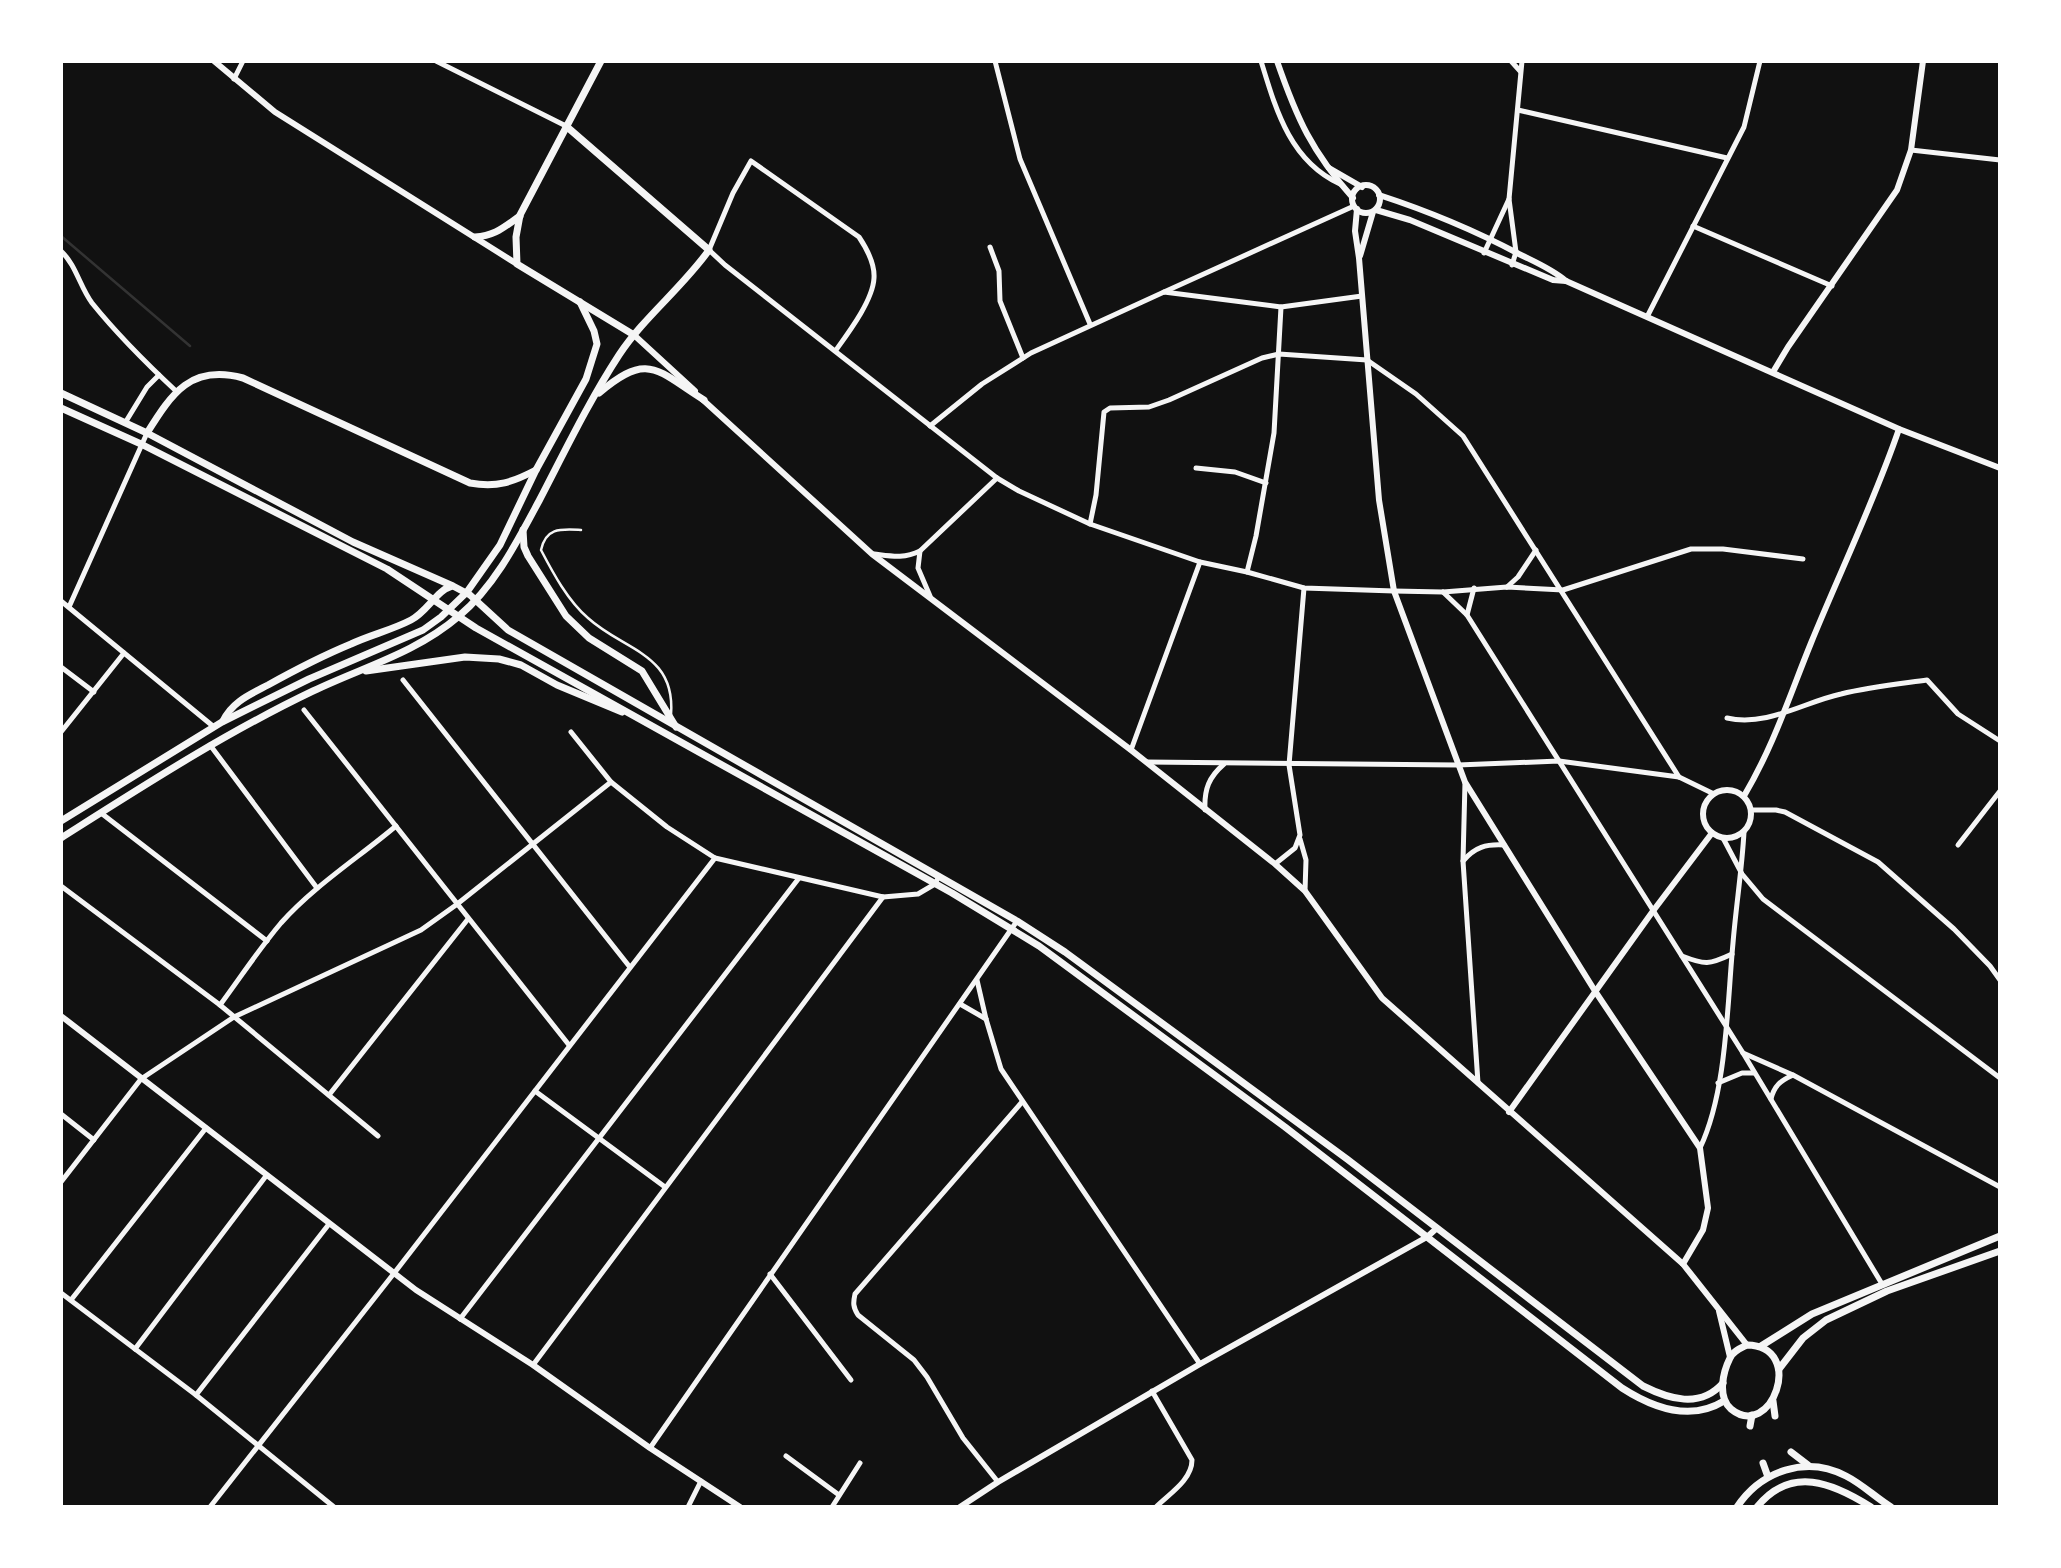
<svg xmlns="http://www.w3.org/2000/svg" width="2061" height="1568" font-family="'DM Sans',sans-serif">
<rect width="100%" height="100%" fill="#111"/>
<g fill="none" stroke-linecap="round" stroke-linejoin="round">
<polyline stroke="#333" stroke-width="2.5" points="61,236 190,346"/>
<path stroke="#f5f5f5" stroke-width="2.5" d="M581,530C561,529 546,527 541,550C553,573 568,601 588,618C624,651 676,653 671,715"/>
<g stroke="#f5f5f5" stroke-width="5">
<polyline points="436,61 566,126"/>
<polyline points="995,61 1020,159 1090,324"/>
<path d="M1261,61C1276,110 1290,161 1340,184"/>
<polyline points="1511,61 1520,71"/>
<polyline points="234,79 243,61"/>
<polyline points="1518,110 1727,158"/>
<polyline points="1911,150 2000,160"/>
<polyline points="1693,226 1832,286"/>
<polyline points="990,247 999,271 1000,301 1023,358"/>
<path d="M61,251C76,265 80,287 92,303C117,334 147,364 176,391"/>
<polyline points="1484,253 1509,199"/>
<polyline points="1512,265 1516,252 1509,199 1522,61"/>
<polyline points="1164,292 1354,206"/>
<polyline points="1648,315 1744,127 1760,61"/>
<path d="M836,350C849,332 873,300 874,278C875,263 867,249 859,237L751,161L733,193L709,250L725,265L997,478L1019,491L1090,524L1200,562L1247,572L1304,588L1394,591L1443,592L1507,587L1563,590L1691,549H1723L1803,559"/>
<polyline points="125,423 147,387 159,375"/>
<polyline points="930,426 982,384 1031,353 1164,292 1281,307 1362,296"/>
<polyline points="1196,468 1235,472 1266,483"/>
<polyline points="1090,524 1096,495 1104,412 1110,408 1149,407 1169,400 1262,358 1279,354 1367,360 1416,394 1463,436 1679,777"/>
<polyline points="920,551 918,568 930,596"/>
<path d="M874,554C891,556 904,559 920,551L997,478"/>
<polyline points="1247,572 1256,536 1274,433 1281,307"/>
<polyline points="1507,587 1518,577 1536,550"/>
<polyline points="1443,592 1467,615 1743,1053 1882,1284"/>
<polyline points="61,601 214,727"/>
<polyline points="69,607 147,433"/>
<polyline points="1467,615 1474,588"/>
<polyline points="61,667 94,692"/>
<polyline points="403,680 629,966"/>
<polyline points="304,710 569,1045"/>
<path d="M1727,718C1767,727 1804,702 1841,694C1869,687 1898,684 1927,680L1958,714L2000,741"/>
<polyline points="61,732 124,653"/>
<polyline points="210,745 317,888"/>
<polyline points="1131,750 1200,562"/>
<polyline points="1146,762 1458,765 1559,761 1679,777 1714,794"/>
<polyline points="611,782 667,827 715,858 883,897 918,894 935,884 939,876"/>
<polyline points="1465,782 1463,861 1478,1083"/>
<path d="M1205,810C1204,789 1209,777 1224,764"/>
<polyline points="1751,810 1776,810 1785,812 1878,862 1954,929 1990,966 2000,980"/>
<polyline points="101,813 267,941"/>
<polyline points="1723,838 1742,874 1763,899 2000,1078"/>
<polyline points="1300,839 1306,860 1305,891"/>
<polyline points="1958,845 2000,791"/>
<path d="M1463,861C1475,847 1486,844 1504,845"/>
<polyline points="1275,864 1295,848 1300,835 1289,765 1304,588"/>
<polyline points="61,886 220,1005 378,1136"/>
<path d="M1682,956C1705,965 1709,965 1732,954"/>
<polyline points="977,980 986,1019 1001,1069 1200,1364"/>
<polyline points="960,1004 986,1019"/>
<path d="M220,1005C240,978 259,949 281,923C314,886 358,858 396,826"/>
<polyline points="1743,1053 1793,1075 2000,1187"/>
<polyline points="1718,1083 1742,1073 1754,1073"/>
<polyline points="535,1091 665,1187"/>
<polyline points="329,1095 468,919"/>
<path d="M1771,1099C1774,1086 1780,1081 1793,1075"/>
<polyline points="61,1114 94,1140"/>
<path d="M1700,1148C1727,1091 1727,1006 1733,943C1736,906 1742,869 1744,832"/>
<polyline points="61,1182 141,1079 234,1017 421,930 456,905 611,782 571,732"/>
<polyline points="770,1274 851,1380"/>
<polyline points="61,1293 196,1395 334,1507"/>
<polyline points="71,1300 206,1128"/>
<polyline points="460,1319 799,878"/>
<polyline points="135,1349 266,1176"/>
<polyline points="533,1365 883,897"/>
<path d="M1152,1391L1192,1460C1192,1480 1169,1494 1156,1507"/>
<polyline points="196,1395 329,1224"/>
<polyline points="650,1448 1017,921"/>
<polyline points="786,1456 839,1495"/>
<path d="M998,1482L963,1438L927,1377L914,1360L858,1315C853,1307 853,1303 855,1294L1022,1102"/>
<polyline points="210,1507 395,1272 715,858"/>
<polyline points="688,1507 701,1481"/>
<polyline points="832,1507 860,1463"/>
</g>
<g stroke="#f5f5f5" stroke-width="6">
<polyline points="214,61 275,112 517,264"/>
<path d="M1277,61C1297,119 1312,152 1353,198"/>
<polyline points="1329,168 1362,187"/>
<circle cx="1366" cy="199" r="14"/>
<path d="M1379,195C1428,211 1474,230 1519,254C1535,262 1552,269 1566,281L1899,429L2000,468"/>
<polyline points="1357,209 1355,231 1359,258 1379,500 1394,591 1465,782 1595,991 1700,1148 1708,1208 1703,1230 1683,1264"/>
<polyline points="1376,210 1410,220 1553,280 1566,281"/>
<polyline points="1360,256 1373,212"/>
<polyline points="634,335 695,391"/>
<polyline points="1773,372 1788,347 1897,190 1911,150 1923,61"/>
<polyline points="702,399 872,554 1131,750 1275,864 1305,891 1382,998 1683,1264 1747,1345"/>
<circle cx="1727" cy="814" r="24"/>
<path d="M1744,796C1774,745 1789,697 1811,643C1840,572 1874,502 1899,429"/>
<polyline points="61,1016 416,1290 533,1365 650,1448 740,1507"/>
<polyline points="1509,1112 1653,911 1712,833"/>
<polyline points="1719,1311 1730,1357"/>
<polyline points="960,1507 998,1482 1200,1364 1427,1237 1437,1228"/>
</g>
<g stroke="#f5f5f5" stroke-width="7">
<polyline points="601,61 520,215 516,237 517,264 634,335"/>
<path d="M475,237C495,236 504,227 520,216"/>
<path d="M61,393L147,433L353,542L453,586L470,595L508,630L1017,921L1065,952L1347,1159L1643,1386C1669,1399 1700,1409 1723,1383"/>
<path d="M599,393C648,351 656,370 704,400"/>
<path d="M61,408L141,444L387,569L476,628L952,893L1039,946L1285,1127L1622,1388C1653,1408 1690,1422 1724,1401"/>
<path d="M147,433C172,393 191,364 243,378L470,483C497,488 513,482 536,470"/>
<polyline points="523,530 524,547 528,556 566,616 589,638 642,671 676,727"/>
<polyline points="366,671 465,657 499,659 521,665 557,685 622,712"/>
<path d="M223,721C232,702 249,695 268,685C295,670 322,656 351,644C370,635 392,630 411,620C427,612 437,590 452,586"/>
<polyline points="61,821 222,722 309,679 423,630 441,617 467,592 500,545 536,470 586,379 597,344 594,331 580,302"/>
<path d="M61,838C143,786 225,733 313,691C363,667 416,653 459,616C495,586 518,540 540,499C565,451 589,401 619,355C644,317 682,288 709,250L566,126"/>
<path d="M1747,1345C1807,1346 1771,1442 1731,1409C1717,1397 1723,1372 1730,1358C1733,1351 1741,1348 1747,1345Z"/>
<polyline points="1761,1346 1812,1314 2000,1236"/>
<polyline points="1779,1369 1803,1338 1826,1320 1887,1291 2000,1251"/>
<polyline points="1773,1401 1775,1416"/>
<polyline points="1750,1426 1752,1415"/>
<polyline points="1791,1452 1808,1465"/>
<polyline points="1763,1463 1768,1477"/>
<path d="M1737,1507C1761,1471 1806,1455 1846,1476C1862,1484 1875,1497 1891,1507"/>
<path d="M1757,1507C1791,1465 1833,1483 1871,1507"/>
</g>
</g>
<rect width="2061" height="1568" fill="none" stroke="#ffffff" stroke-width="126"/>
</svg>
